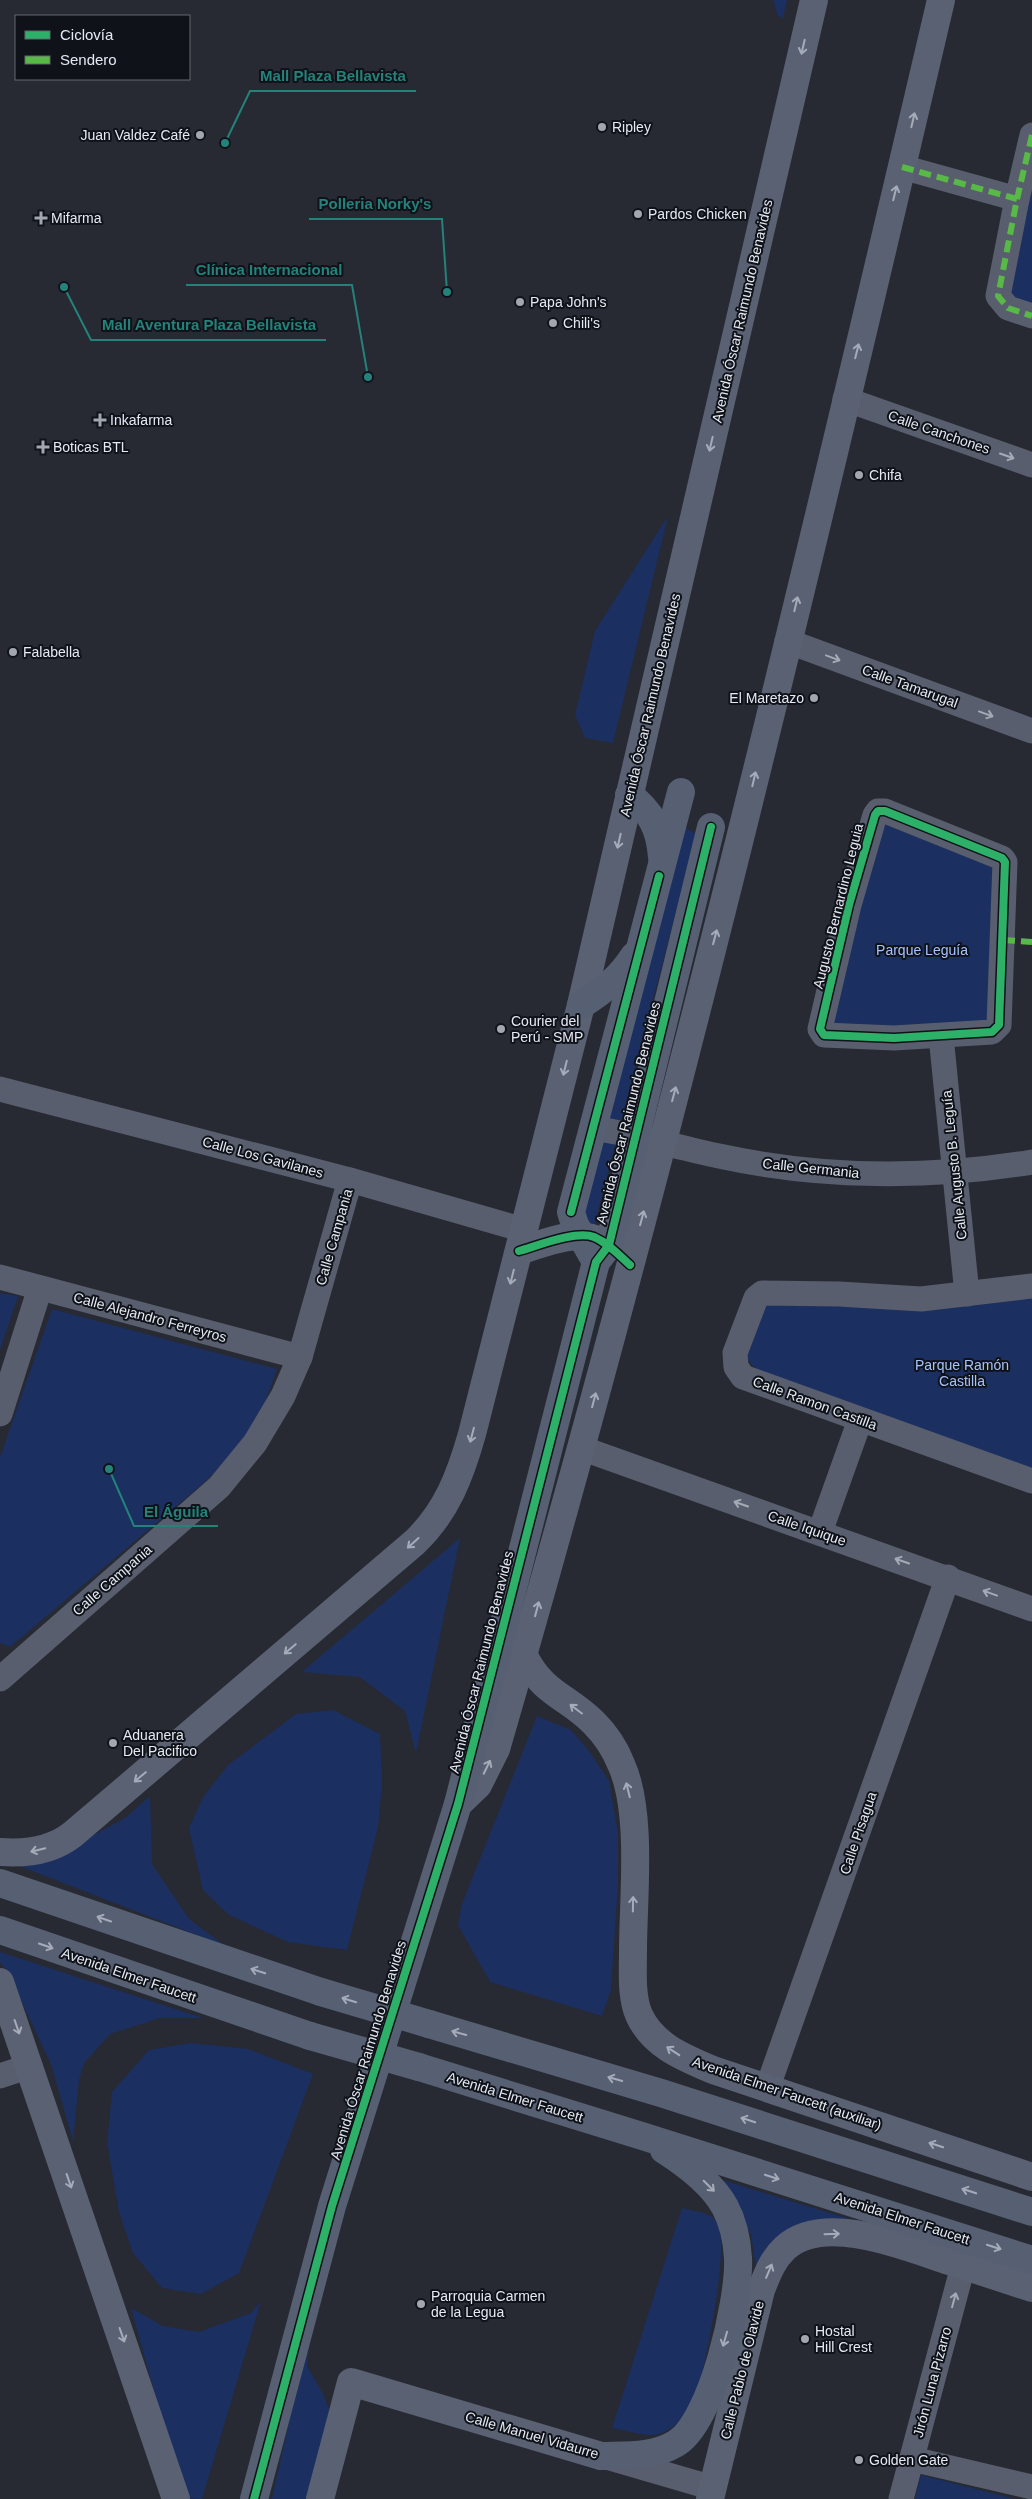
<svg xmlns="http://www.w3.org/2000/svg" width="1032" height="2499" font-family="Arial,sans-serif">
<rect width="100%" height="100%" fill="#272a32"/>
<g fill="#1b2f60">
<polygon points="773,0 787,0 783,18 778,16"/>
<polygon points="1032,168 1032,305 1013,298 1005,279"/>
<polygon points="668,516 613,743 585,738 575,715 595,631"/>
<polygon points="887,824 994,863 989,1023 836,1030 830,1020 878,829"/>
<polygon points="684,827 696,834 592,1234 579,1229"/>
<polygon points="0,1293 18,1296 0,1350"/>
<polygon points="1032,1296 1032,1472 758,1372 743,1354 760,1301"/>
<polygon points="52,1309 277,1369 265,1403 237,1451 206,1481 10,1647 0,1643 0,1457"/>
<polygon points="460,1538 416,1753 405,1711 360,1677 302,1672"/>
<polygon points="333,1710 380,1734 382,1783 378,1827 347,1950 288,1942 229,1915 203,1890 189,1828 203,1797 228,1765 296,1714"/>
<polygon points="537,1716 571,1730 589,1751 609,1781 610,1787 618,1833 618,1883 611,1990 602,2016 490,1982 458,1925 462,1904"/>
<polygon points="150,1796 152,1864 189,1919 225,1946 12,1863 55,1856 125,1818"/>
<polygon points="0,1952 203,2018 160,2018 110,2034 84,2063 79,2080 73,2141 51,2064 7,1971 0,1962"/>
<polygon points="191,2043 248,2049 313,2074 239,2273 201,2294 162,2288 133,2253 119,2212 107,2142 112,2092 149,2050"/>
<polygon points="719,2179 879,2228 816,2231 756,2268 751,2234"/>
<path d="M682,2208C692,2211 711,2212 717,2222C731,2247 705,2359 699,2390C690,2410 673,2437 648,2435C636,2434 624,2430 612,2428Z"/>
<polygon points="261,2301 202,2499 184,2498 131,2308 163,2326 199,2332 251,2313"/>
<polygon points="311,2323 307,2366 323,2394 333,2420 311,2499 272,2499"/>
<polygon points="921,2475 1015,2499 915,2499"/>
</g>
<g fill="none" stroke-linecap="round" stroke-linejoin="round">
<g stroke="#585e6d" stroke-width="25">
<polyline points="1032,135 1017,199 998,296 1008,308 1032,316"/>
<polyline points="902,167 1017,199"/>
<polyline points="845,399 1032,465"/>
<polyline points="787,641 1032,731"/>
<polygon points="878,811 885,811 1002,858 1005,862 999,1025 992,1032 894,1038 824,1035 820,1029 849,905 875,815"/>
<polyline points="941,1036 967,1294"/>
<polyline points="0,1089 350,1180 524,1230"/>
<path d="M594,1128C636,1135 677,1147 719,1156C821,1178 929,1179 1032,1162"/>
<polyline points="0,1277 300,1357"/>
<polyline points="1032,1286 921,1299 839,1294 762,1293 756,1298 735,1353 736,1367 743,1377 1032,1481"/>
<polyline points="0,1414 40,1288"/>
<polyline points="581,1448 1032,1609"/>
<polyline points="820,1532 860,1420"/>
<polyline points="0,1679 219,1487 255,1443 283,1396 300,1357 350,1180"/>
<polyline points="0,2076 30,2066"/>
<polyline points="767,2089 948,1577"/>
<polyline points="610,2458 713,2488"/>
<polyline points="912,2459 1032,2487"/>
<polyline points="901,2499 963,2266"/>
</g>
<g stroke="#596173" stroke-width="28">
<path d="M519,1251C545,1243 577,1228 602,1242"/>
<path d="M524,1656C543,1694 567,1696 594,1723C605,1734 615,1749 621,1764C643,1812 633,1898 633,1951C633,1971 631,1997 639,2015C653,2046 685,2058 713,2070L1032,2177"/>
<path d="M458,1804L478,1785L496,1749C664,1172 804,586 941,0"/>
<path d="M0,1852C26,1854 52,1851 73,1834L415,1542C447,1511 460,1476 472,1434L581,1005L814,0"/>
<polyline points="0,1982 176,2499"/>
<polyline points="320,2499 351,2382 601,2456"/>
<path d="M710,2499L761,2290C767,2275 772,2260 785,2248C824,2212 907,2247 949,2261C977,2270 1004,2279 1032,2288"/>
</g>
<g stroke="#576073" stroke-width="28">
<path d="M629,795C651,811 660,829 662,857"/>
<path d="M581,1005C603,991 620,978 634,956"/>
<polyline points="596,1262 575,1225 571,1212 681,792"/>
<polyline points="0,1883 321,1992"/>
<polyline points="0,1930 310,2036"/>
<polyline points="429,2024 661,2093 1032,2212"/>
<polyline points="419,2067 642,2136 1032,2260"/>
<path d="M601,2456C626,2455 653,2457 675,2444C712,2424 740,2299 738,2258C737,2241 733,2222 725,2207C712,2183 686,2164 664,2150"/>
<polyline points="254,2499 332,2206 458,1804 596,1262 609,1245 711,827"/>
</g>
<g stroke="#576073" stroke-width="28">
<polyline points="321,1992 429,2024"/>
<polyline points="310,2036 419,2067"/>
</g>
<g stroke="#58b947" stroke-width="6" stroke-dasharray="12 6" stroke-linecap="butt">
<polyline points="1032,135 1017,199 998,296 1008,308 1032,316"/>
<polyline points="902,167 1017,199"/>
<polyline points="1003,940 1032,942"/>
</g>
<g stroke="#0f1218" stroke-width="11">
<g id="cycleway">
<polygon points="878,811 885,811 1002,858 1005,862 999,1025 992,1032 894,1038 824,1035 820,1029 849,905 875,815"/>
<polyline points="571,1212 659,876"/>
<path d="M519,1251C537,1246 576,1230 594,1237C608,1243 619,1255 630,1265"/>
<polyline points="254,2499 332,2206 458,1804 596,1262 609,1245 711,827"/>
</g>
</g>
<use href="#cycleway" stroke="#2db169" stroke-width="8"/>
</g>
<defs><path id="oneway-shaft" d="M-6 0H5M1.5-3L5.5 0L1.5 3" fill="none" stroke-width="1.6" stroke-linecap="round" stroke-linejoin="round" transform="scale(1.25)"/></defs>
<g stroke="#a5acb9">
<use href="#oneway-shaft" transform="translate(803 47) rotate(103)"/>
<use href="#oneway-shaft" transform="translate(913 120) rotate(-77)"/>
<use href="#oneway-shaft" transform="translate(895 193) rotate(-76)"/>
<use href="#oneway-shaft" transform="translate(857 351) rotate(-76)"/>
<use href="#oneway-shaft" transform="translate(711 444) rotate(103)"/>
<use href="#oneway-shaft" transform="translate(796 604) rotate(-77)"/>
<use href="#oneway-shaft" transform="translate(754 779) rotate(-77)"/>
<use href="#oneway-shaft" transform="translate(619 841) rotate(103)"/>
<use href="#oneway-shaft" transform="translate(715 937) rotate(-75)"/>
<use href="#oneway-shaft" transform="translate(565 1068) rotate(104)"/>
<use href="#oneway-shaft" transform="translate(674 1094) rotate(-75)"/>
<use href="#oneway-shaft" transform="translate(642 1218) rotate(-75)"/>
<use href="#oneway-shaft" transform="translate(512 1277) rotate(104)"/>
<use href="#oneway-shaft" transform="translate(594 1400) rotate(-75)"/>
<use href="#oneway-shaft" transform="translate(472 1435) rotate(105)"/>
<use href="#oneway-shaft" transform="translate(413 1543) rotate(138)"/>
<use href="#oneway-shaft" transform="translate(537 1609) rotate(-75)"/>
<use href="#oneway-shaft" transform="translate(290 1649) rotate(140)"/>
<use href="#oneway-shaft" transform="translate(576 1709) rotate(-143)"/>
<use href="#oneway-shaft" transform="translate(487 1767) rotate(-64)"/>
<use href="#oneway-shaft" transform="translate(140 1777) rotate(140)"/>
<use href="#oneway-shaft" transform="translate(628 1790) rotate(-104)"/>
<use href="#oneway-shaft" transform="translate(38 1850) rotate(167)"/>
<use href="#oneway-shaft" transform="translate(633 1904) rotate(-89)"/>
<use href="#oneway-shaft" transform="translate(17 2027) rotate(71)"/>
<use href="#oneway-shaft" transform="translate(673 2051) rotate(-147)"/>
<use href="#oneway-shaft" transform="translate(936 2145) rotate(-162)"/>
<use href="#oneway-shaft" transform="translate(69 2181) rotate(71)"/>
<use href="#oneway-shaft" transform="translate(832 2234) rotate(-2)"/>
<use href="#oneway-shaft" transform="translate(769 2271) rotate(-67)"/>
<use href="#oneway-shaft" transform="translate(122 2335) rotate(71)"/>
</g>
<g stroke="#a5aab6">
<use href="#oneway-shaft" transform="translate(1007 456) rotate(19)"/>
<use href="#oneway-shaft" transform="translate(833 658) rotate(20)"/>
<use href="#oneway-shaft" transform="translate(986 714) rotate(20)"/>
<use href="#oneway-shaft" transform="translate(741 1504) rotate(-161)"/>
<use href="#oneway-shaft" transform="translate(902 1561) rotate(-161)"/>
<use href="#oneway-shaft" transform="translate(990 1593) rotate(-160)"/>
<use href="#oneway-shaft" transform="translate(954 2300) rotate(-75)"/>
</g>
<g stroke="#a5abb9">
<use href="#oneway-shaft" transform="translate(104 1919) rotate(-161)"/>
<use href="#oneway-shaft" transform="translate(46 1946) rotate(19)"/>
<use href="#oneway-shaft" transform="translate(258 1971) rotate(-162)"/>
<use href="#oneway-shaft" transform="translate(349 2000) rotate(-163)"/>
<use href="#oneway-shaft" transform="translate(459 2033) rotate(-164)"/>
<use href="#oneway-shaft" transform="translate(615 2079) rotate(-164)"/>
<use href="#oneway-shaft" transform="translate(748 2120) rotate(-162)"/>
<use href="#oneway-shaft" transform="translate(772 2177) rotate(18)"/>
<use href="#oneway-shaft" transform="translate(709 2186) rotate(45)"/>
<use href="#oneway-shaft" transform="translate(969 2191) rotate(-162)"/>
<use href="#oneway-shaft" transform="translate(994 2247) rotate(18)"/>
<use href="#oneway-shaft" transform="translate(725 2339) rotate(106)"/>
</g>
<g fill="#a2a6af" stroke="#0f1218" stroke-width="2">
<circle cx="602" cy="127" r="5"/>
<circle cx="200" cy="135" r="5"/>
<circle cx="638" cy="214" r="5"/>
<path d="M38.5 210.5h5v5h5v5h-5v5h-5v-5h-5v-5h5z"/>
<circle cx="520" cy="302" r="5"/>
<circle cx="553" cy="323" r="5"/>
<path d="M97.5 412.5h5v5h5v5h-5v5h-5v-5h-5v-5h5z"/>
<path d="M40.5 439.5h5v5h5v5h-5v5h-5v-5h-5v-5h5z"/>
<circle cx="859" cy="475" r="5"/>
<circle cx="13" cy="652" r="5"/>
<circle cx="814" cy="698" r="5"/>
<circle cx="501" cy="1029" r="5"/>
<circle cx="113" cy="1743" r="5"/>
<circle cx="421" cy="2304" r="5"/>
<circle cx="805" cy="2339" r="5"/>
<circle cx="859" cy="2460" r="5"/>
</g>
<g text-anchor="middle" stroke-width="4" stroke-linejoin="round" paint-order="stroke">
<g font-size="14" fill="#e4e9f2" stroke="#0f1218" text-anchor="start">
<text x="612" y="132">Ripley</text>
<text x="190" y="140" text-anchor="end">Juan Valdez Café</text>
<text x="648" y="219">Pardos Chicken</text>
<text x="51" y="223">Mifarma</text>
<text x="530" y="307">Papa John's</text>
<text x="563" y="328">Chili's</text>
<text x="110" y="425">Inkafarma</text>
<text x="53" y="452">Boticas BTL</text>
<text x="869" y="480">Chifa</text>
<text x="23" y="657">Falabella</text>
<text x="804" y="703" text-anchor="end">El Maretazo</text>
<text x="511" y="1026">Courier del<tspan x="511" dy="16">Perú - SMP</tspan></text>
<text x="123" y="1740">Aduanera<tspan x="123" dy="16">Del Pacifico</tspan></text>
<text x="431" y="2301">Parroquia Carmen<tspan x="431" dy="16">de la Legua</tspan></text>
<text x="815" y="2336">Hostal<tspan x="815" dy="16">Hill Crest</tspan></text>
<text x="869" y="2465">Golden Gate</text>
</g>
<g font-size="14" fill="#e4e9f2" stroke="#0f1218">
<text transform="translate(742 311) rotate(-77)" y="5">Avenida Óscar Raimundo Benavides</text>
<text transform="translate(939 432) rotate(19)" y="5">Calle Canchones</text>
<text transform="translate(910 686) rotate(20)" y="5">Calle Tamarugal</text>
<text transform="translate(650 705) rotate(-77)" y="5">Avenida Óscar Raimundo Benavides</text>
<text transform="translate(838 906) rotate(-76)" y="5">Augusto Bernardino Leguia</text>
<text transform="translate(628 1113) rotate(-76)" y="5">Avenida Óscar Raimundo Benavides</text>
<text transform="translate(263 1157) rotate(15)" y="5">Calle Los Gavilanes</text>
<text transform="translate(954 1165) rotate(-96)" y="5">Calle Augusto B. Leguía</text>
<text transform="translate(811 1168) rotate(6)" y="5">Calle Germania</text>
<text transform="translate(334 1237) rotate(-74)" y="5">Calle Campania</text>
<text transform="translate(150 1317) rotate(15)" y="5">Calle Alejandro Ferreyros</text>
<text transform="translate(815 1403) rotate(20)" y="5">Calle Ramon Castilla</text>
<text transform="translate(807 1528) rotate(19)" y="5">Calle Iquique</text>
<text transform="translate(112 1580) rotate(-41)" y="5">Calle Campania</text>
<text transform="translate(481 1662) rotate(-76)" y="5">Avenida Óscar Raimundo Benavides</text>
<text transform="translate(858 1833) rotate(-71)" y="5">Calle Pisagua</text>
<text transform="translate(129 1975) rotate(19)" y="5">Avenida Elmer Faucett</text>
<text transform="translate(368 2050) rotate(-73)" y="5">Avenida Óscar Raimundo Benavides</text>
<text transform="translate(787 2093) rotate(19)" y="5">Avenida Elmer Faucett (auxiliar)</text>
<text transform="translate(515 2097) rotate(17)" y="5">Avenida Elmer Faucett</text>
<text transform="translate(902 2218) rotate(18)" y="5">Avenida Elmer Faucett</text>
<text transform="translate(742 2370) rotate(-76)" y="5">Calle Pablo de Olavide</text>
<text transform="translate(932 2382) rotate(-75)" y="5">Jirón Luna Pizarro</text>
<text transform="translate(532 2435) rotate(16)" y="5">Calle Manuel Vidaurre</text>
</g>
<g font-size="14" fill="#a6c3fd" stroke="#0f1218">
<text x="922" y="955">Parque Leguía</text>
<text x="962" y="1370">Parque Ramón<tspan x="962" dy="16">Castilla</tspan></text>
</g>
</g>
<path fill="none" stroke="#24827b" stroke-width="2" d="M225 143L250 91H416M447 292L442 219H309M368 377L352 285H186M64 287L91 340H326M109 1469L134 1526H218"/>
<g fill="#24827b" stroke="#0f1218" stroke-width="2">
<circle cx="225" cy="143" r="5"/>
<circle cx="447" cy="292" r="5"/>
<circle cx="368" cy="377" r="5"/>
<circle cx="64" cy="287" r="5"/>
<circle cx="109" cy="1469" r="5"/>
</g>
<g font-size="15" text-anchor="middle" font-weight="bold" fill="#24827b" stroke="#0f1218" stroke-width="4" stroke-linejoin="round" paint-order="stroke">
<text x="333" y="81">Mall Plaza Bellavista</text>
<text x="375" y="209">Polleria Norky's</text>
<text x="269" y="275">Clínica Internacional</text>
<text x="209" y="330">Mall Aventura Plaza Bellavista</text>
<text x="176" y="1517">El Águila</text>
</g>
<rect x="15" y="15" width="175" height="65" fill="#0f1218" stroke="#64686f"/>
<rect x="25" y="31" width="25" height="8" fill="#2db169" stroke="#64686f"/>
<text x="60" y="40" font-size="15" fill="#e4e9f2">Ciclovía</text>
<rect x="25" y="56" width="25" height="8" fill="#58b947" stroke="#64686f"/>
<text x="60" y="65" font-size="15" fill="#e4e9f2">Sendero</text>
</svg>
